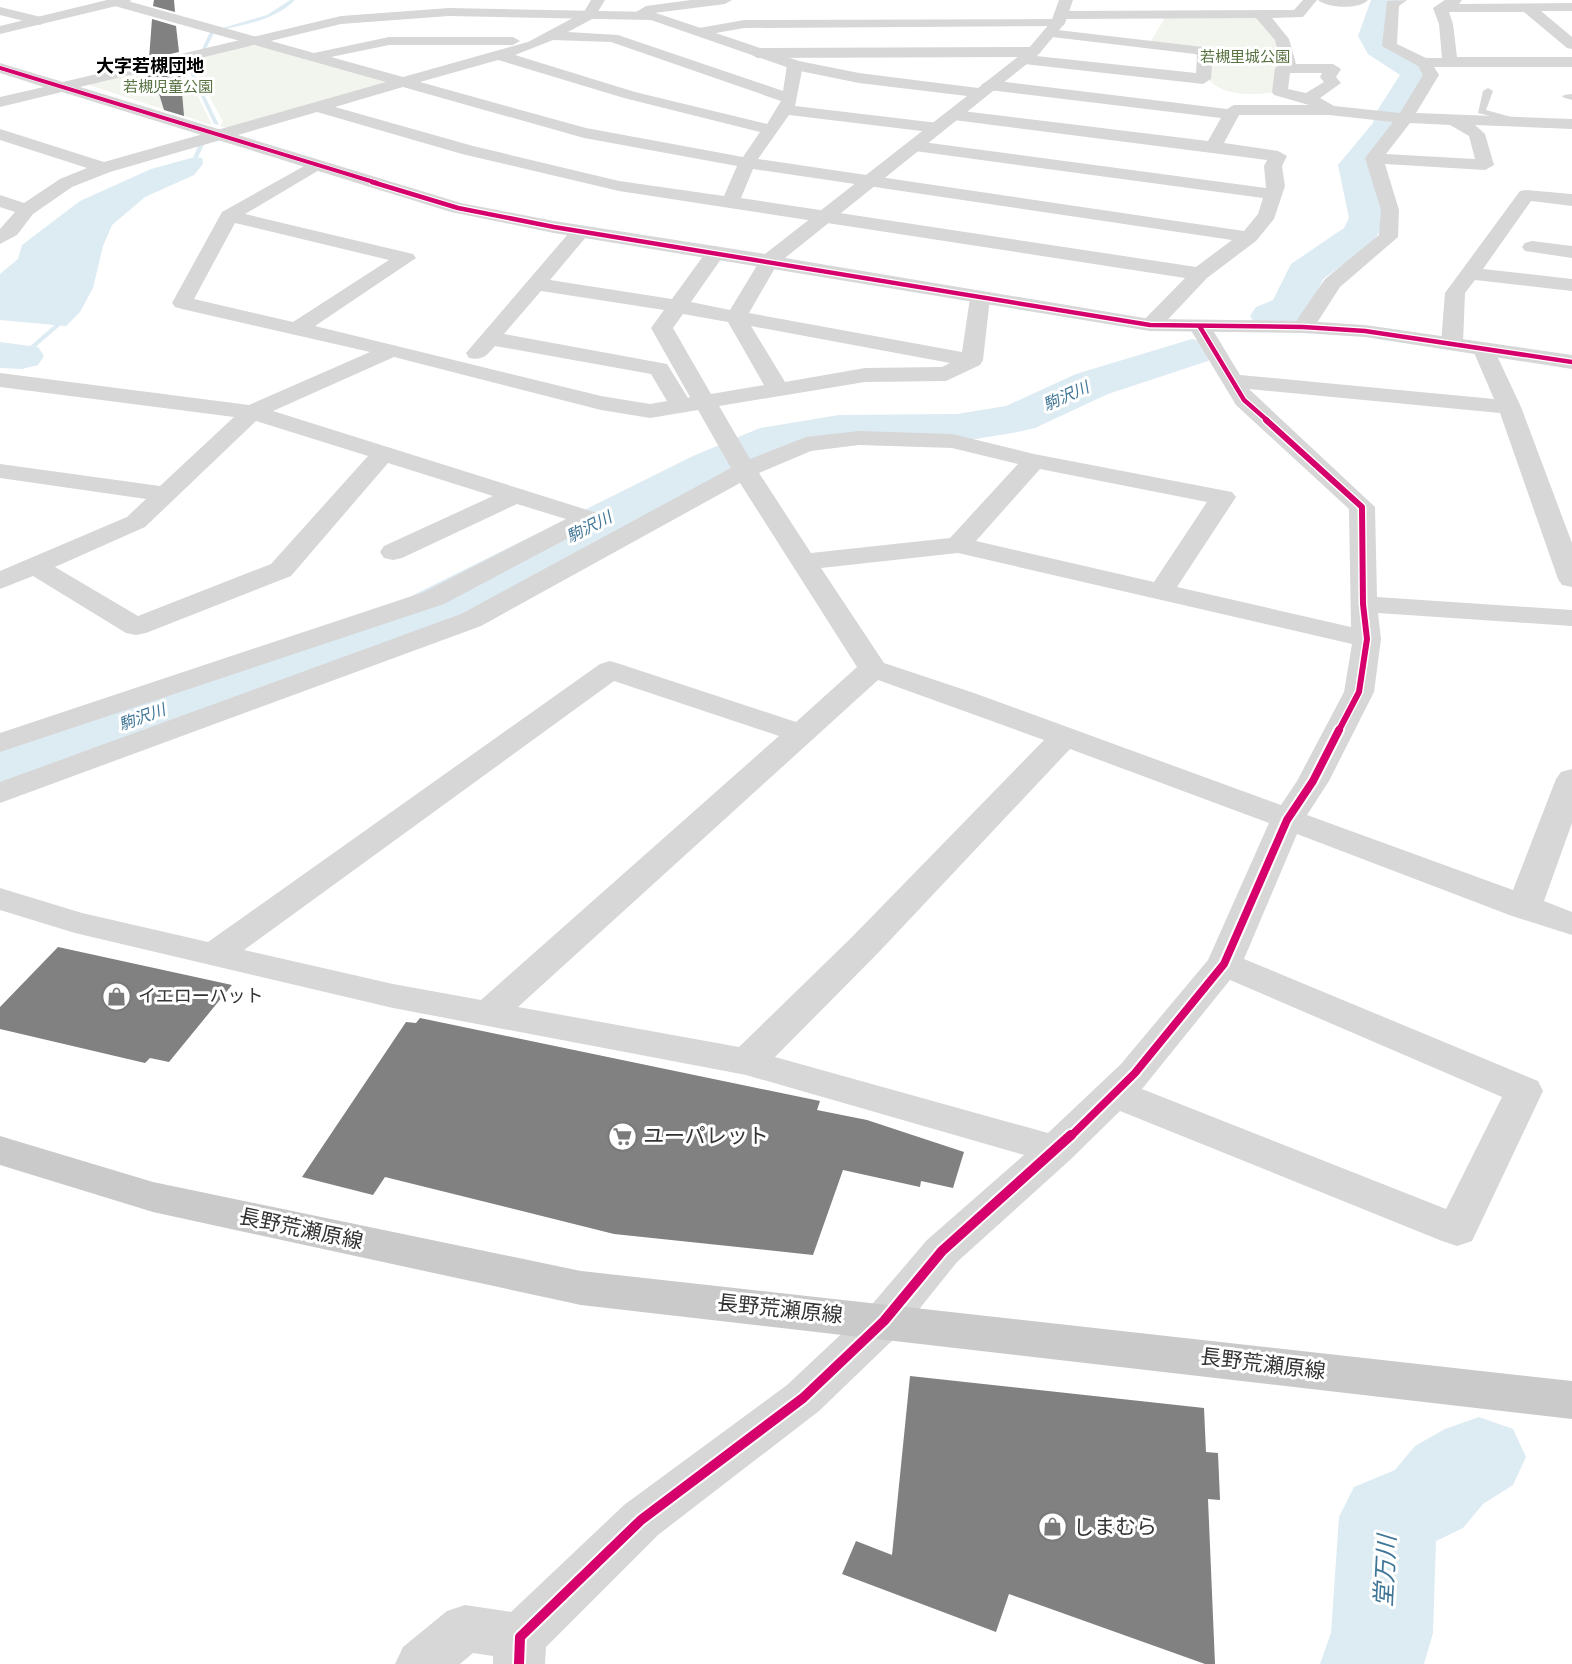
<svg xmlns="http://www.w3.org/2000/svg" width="1572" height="1664" viewBox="0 0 1572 1664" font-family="'DM Sans','Noto Sans JP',sans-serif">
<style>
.green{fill:#f1f5ed}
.water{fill:#ddebf3}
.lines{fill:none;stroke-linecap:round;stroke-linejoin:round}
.stream{fill:#ddebf3;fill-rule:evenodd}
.river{fill:#ddebf3;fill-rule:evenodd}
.building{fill:#818181}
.service{fill:#d7d7d7;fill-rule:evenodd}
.minor{fill:#d7d7d7;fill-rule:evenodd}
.tertiary{fill:#d7d7d7;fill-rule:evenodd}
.primary{fill:#cacaca;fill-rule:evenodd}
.cycleway-far4-casing{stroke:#fff;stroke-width:5}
.cycleway-far3-casing{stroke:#fff;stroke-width:7}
.cycleway-far2-casing{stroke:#fff;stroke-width:9}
.cycleway-far1-casing{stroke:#fff;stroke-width:12}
.cycleway-casing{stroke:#fff;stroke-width:14}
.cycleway-far4{stroke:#d6006c;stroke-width:4}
.cycleway-far3{stroke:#d6006c;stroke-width:4.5}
.cycleway-far2{stroke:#d6006c;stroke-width:6}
.cycleway-far1{stroke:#d6006c;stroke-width:8}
.cycleway{stroke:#d6006c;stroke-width:10}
.labels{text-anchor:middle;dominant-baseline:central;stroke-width:6;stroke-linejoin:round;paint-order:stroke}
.far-park-label{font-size:15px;fill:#56703f;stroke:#fff}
.far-water-label{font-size:16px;font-style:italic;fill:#3f7597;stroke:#fff}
.far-quarter-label{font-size:18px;font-weight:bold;fill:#000;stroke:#fff}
.poi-label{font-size:18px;fill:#333;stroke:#fff;text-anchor:start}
.near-poi-label{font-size:21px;fill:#333;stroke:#fff;text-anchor:start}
.near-street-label{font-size:21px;fill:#333;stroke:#fff}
.near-water-label{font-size:24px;font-style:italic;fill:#3f7597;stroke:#fff}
</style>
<rect width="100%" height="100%" fill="#fff"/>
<g class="green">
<path d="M1166,16L1262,17L1283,53L1280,92C1253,94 1226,99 1207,78L1209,51L1151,41Z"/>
<path d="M242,46H257L393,82L228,128L220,126L223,122L190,60Z"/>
<path d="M181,62L212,125L89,85Z"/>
</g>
<path class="water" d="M195,157L202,158L203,164L194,175L145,197L112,225L103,246L93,288L80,312L66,326L0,320V274L18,259L22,245L80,201L151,169Z"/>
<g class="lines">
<g class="stream">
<path d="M290,0H295C275,20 247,24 221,30L219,29L267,15Z"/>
<path d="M210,32L214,33L206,49H202Z"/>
<path d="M184,60L188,61L219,125L214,124Z"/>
<path d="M203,139L206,141L198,157L193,158L200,141Z"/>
<path d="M66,315L71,316L24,357H20V355Z"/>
</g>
<g class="river">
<path d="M1371,0H1399L1388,36C1397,53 1421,56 1432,72L1407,114V125L1374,166L1387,218L1373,243L1323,279L1306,317L1271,329L1256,325L1250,316L1256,307L1273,300L1291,264L1344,228L1349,218L1338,165L1373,123L1375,114L1400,75L1368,54L1358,36Z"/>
<path d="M1192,339L1208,343L1214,352L1208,361L1108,394L1035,428L1018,432L957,442L839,443L788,451L727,476L417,637L22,781L0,787V747L377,613L693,456L760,428L839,415L957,414L1006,406L1076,374Z"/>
<path d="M0,342L38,347L44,356L38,365L22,369L0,368Z"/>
<path d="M1479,1417L1513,1429L1526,1457L1513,1485L1483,1504L1463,1528L1436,1541L1433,1633L1424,1664H1320L1331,1633L1339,1517L1354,1487L1395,1470L1415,1446L1445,1429Z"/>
</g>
</g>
<g class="building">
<path d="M154,0H174L175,12L153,6Z"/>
<path d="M152,19L176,26L179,52L149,59Z"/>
<path d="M180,65V69L184,116L164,110L156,84H147L148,73Z"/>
<path d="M58,947L232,985L169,1062L150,1058L145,1063L0,1029V1007Z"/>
<path d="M420,1018L820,1101L817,1110L867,1120L964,1152L953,1188L921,1181L920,1187L843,1170L813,1255L614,1234L385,1177L373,1195L302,1177L406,1022L416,1023Z"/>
<path d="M910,1376L1204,1408L1206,1452L1218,1453L1220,1500L1208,1499L1215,1664H1205L1009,1594L996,1632L842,1574L856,1541L892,1555Z"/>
</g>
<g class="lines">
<g class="service">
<path d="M1488,88L1493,91L1486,110L1522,120V124L1478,113L1483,91Z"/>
<path d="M1572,94V100L1562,97L1564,95Z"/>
</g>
<g class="minor">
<path d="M110,0H124L314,53L389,37H513L520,41L513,45H389L331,57L403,77L528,42L584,12L591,0H605L594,18L568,32L618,35L783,91L787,65L790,62H800L803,65L795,106L938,123L946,128L938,133L789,115L758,159L1244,231L1258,214L1263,198L915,151L906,146L915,141L1266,188L1264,166L1267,160L954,120L946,115L954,110L1208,141L1221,118L989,90L981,85L989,80L1227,109L1234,105H1309L1274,95L1272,92L1275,68L1281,64L1275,40L1256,18L1063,19L1056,15L1063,11L1294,10L1303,0H1317L1303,17L1272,18L1289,39L1296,64H1333L1341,69L1336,77L1341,83L1320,98L1334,106L1400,113L1423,75L1418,66L1382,46L1387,1L1407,0L1399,6L1397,44L1426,58H1442L1439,24L1433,8L1445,0H1462L1459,4L1572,3V11H1541L1572,37V49L1567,48L1524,12H1449L1453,24L1457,57H1572V67H1434L1439,75L1416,113L1572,119V129L1475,125L1485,134L1494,165L1485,170L1385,164L1399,210L1398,237L1340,287L1311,332H1295L1292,327L1325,279L1379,235L1381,210L1365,158L1393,122L1329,115H1239L1224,143L1278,151L1287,156L1282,166L1285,186L1274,219L1256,241L1207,278L1158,330H1142L1139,325L1185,278L619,191L462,154L317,112L110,172L72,187L33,214L17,235L0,244V229L15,212L0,207V195L24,203L60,179L87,168L0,140V129L104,162L386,82L111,5ZM553,40L611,42L781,101L767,124L635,92L515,55ZM498,60L624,98L760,132L743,157L586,128L420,82ZM1290,73H1322L1320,77L1324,82L1306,93L1288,89ZM403,87L584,138L737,166L724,196L619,181L473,146L335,107ZM1410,123L1450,125L1469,136L1475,159L1386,154ZM753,169L1232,240L1196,267L741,198Z"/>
<path d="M691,0H732L725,4L654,13L638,19L631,15L646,6Z"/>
<path d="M1318,0H1368C1359,10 1327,8 1318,0Z"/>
<path d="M0,7L45,18L47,21L40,25L0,15Z"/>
<path d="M1058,19L1065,23L1063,26L744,28L699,36L692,32L699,28L744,20Z"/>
<path d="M1049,29L1203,47L1213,53L1211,79L1203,84L1024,64L1019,62L1018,57L757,58L749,53L757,48L1033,47L1041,52L1036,56L1196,73L1197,55L1195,54L1044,36L1042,33L1044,30Z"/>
<path d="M315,160L324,165L321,169L245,214L413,254L416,258L315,326L601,396L650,404L667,401L651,374L495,346C487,355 483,361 469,358L466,353L574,227H588L591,231L550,280L672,299L709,248L716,246L726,252L691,302L730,310L762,257H776L779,261L749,313L962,352L970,298L973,294H987L990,298L983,360L980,365L946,381L865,382L719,406L750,459L806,437L859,431L952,434L1034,454L1232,492L1236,497L1177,587L1351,627L1349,509L1236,405L1189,327L1192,322H1208L1240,375L1494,399L1472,348L1475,343H1491L1521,407L1572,543V587L1562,585L1558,579L1500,413L1249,389L1375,507L1377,597L1572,610V626L1378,613L1381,639L1374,692L1329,781L1307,815L1513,890L1556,779L1561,772L1572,769V823L1544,901L1572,912V935L1512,916L1297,834L1244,959L1538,1081L1543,1091L1472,1241L1457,1246L1442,1241L1120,1111L1070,1160L957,1262L900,1333L819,1411L658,1535L546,1647L545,1664H493V1656L473,1653L460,1664H395L403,1647L447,1611L465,1605L511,1612L624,1505L787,1385L868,1309L927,1240L1024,1155L746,1075L393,1008L75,933L0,910V888L82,913L208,942L600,664L610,661L620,664L796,722L857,667L740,483L481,626L0,803V782L461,614L731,468L698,410L650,418L601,410L394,357L273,411L597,513L601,518L597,523L444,604L0,752V733L424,592L566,519L517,504L402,558L393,560L384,558L380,552L384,546L493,496L388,463L291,576L146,633L136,635L126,633L33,576L0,589V571L127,517L146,499L0,478V464L160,486L234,417L0,387V373L249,405L370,352L182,309L175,307L172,303L222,212ZM235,223L389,260L293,322L194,299ZM541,291L664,310L651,328L690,397L688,398L667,364L504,334ZM683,314L728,322L764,385L711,394L673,328ZM751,326L950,363L942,367L865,368L785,382ZM256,421L368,456L271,564L138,616L55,567L145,527ZM859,445L952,448L1018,464L950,538L811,553L759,473L811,451ZM1040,469L1207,502L1154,582L976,541ZM958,553L1352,644L1344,692L1297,781L1281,805L974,693L884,663L821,568ZM878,680L1044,740L852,937L739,1047L518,1007ZM614,681L779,736L481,1000L393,984L244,950ZM1070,749L1269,823L1208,960L1121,1064L1048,1133L775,1057L878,953ZM1230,980L1502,1097L1446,1209L1142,1089Z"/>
<path d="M1526,190L1572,194V206L1531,201L1483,269L1572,279V291L1475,280L1465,293L1463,343L1460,348H1444L1441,343L1445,293L1520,191Z"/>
<path d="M1532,241L1572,246V258L1525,251L1522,247L1525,243Z"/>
</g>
<g class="tertiary">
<path d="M107,0H131L129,3L0,34V26Z"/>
<path d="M1059,0H1073L1065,23L1038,55L785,258L1150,319L1303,321L1365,325L1572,355V369L1365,337L1303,333L1150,331L554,233L451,212L62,92L0,107V97L44,87L0,73V63L63,82L341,16L449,8L653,12L799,61L859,73L978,88L1028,49L1051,22ZM449,16L651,20L795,70L859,83L967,96L765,254L554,221L461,203L80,87L341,24Z"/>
</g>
<path class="primary" d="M0,1136L153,1182L581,1271L1572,1381V1419L581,1305L153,1212L0,1165Z"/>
<defs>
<path id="cycleway-far4" d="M0,68L377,183"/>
<g id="cycleway-far3">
<path d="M372,182L458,208L554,227L1150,325L1303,327L1365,331L1572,362"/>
<path d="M1200,327L1244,400L1268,421"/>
</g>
<path id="cycleway-far2" d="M1266,420L1362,507L1363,604L1367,639L1359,692L1338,732"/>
<path id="cycleway-far1" d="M1070,1137L1135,1073L1224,964L1287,820L1313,781L1339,730"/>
<path id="cycleway" d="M519,1664L520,1637L641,1520L803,1398L884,1321L942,1251L1071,1135"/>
</defs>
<use href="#cycleway-far4" class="cycleway-far4-casing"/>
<use href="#cycleway-far3" class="cycleway-far3-casing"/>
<use href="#cycleway-far2" class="cycleway-far2-casing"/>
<use href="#cycleway-far1" class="cycleway-far1-casing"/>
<use href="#cycleway" class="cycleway-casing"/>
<use href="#cycleway-far4" class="cycleway-far4"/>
<use href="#cycleway-far3" class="cycleway-far3"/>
<use href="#cycleway-far2" class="cycleway-far2"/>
<use href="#cycleway-far1" class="cycleway-far1"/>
<use href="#cycleway" class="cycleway"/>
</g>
<defs>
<symbol id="shop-ring" viewBox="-11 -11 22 22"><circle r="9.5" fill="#fff" stroke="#7a7a7a" stroke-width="1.5"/><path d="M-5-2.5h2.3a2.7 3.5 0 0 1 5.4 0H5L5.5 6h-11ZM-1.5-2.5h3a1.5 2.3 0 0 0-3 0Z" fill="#7a7a7a"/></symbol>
<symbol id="supermarket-ring" viewBox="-11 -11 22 22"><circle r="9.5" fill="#fff" stroke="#7a7a7a" stroke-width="1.5"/><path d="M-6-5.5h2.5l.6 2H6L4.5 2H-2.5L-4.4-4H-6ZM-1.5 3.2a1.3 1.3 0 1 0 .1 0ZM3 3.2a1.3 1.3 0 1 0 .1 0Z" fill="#7a7a7a"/></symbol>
</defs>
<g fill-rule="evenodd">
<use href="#shop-ring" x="100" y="980" width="33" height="33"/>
<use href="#supermarket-ring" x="606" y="1120" width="33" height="33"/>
<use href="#shop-ring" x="1036" y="1510" width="33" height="33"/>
</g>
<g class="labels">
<g class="far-park-label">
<text x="1245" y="57">若槻里城公園</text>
<text x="168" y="87">若槻児童公園</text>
</g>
<g class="far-water-label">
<text transform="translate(1066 396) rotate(-24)">駒沢川</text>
<text transform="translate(589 527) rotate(-27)">駒沢川</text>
<text transform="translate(142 717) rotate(-20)">駒沢川</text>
</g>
<g class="far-quarter-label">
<text x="150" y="66">大字若槻団地</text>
</g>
<g class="poi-label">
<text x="138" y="996">イエローハット</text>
</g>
<g class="near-poi-label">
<text x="643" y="1136">ユーパレット</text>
<text x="1073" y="1527">しまむら</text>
</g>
<g class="near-street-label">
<text transform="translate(301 1229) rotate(12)">長野荒瀬原線</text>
<text transform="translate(780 1309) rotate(6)">長野荒瀬原線</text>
<text transform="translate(1263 1364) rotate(7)">長野荒瀬原線</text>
</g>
<g class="near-water-label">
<text transform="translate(1385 1571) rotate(-87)">堂万川</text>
</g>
</g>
</svg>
